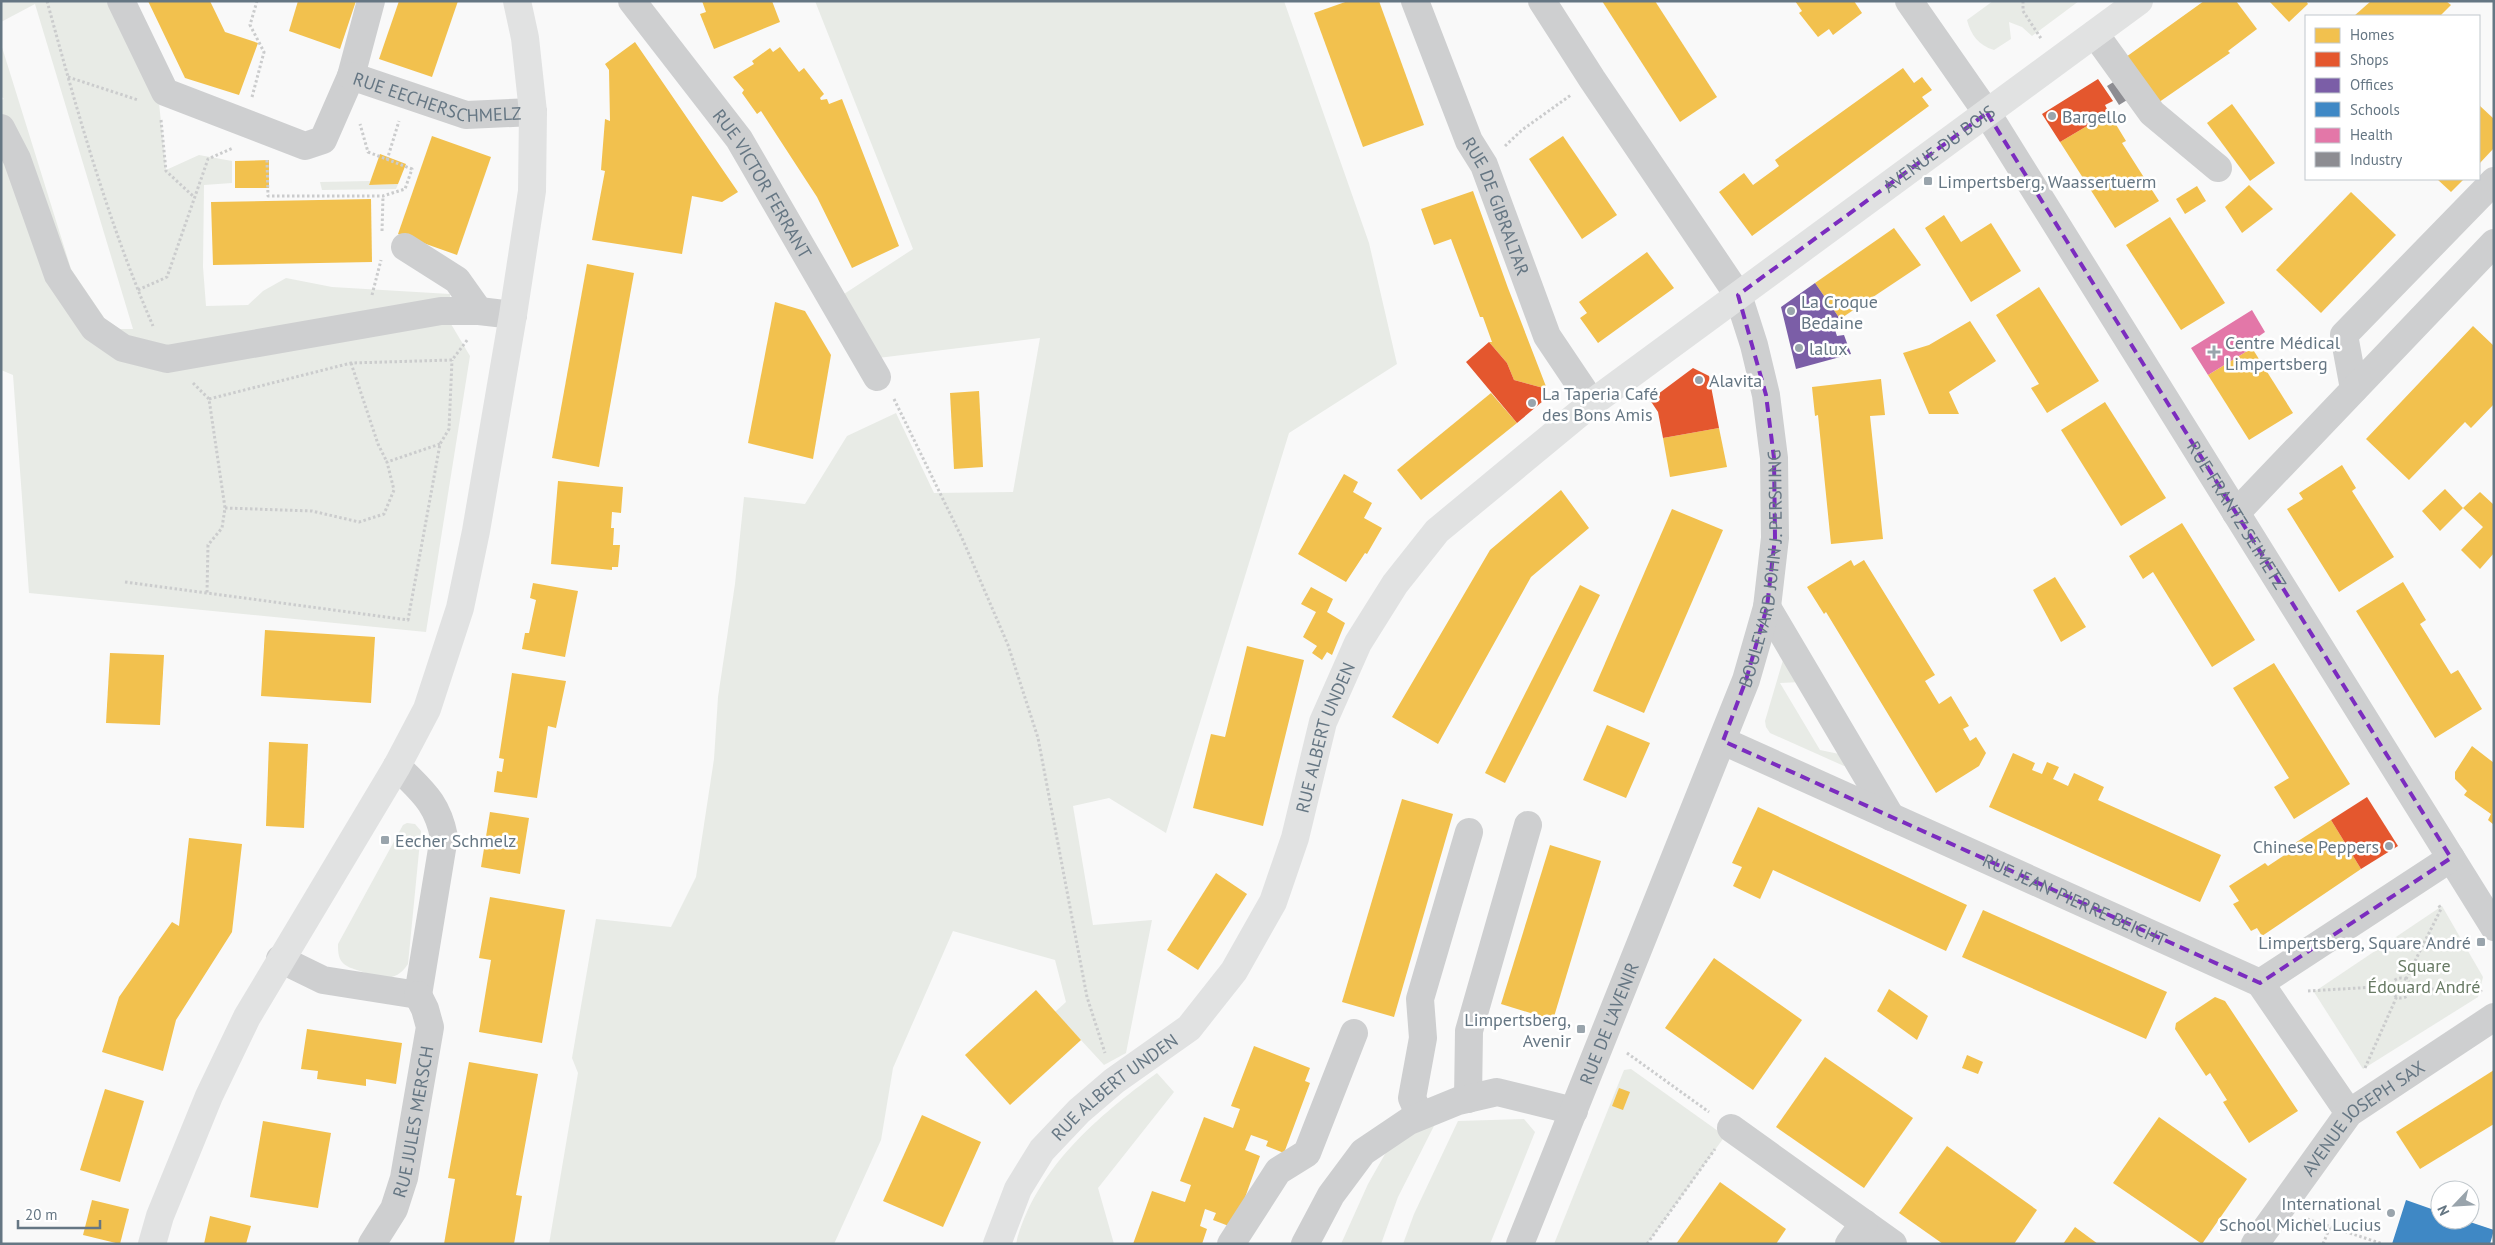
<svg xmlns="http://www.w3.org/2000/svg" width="2495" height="1245" viewBox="0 0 2495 1245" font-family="'PT Sans',sans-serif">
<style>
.green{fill:#e8ebe6}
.homes{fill:#f2c14e}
.shops{fill:#e4572e}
.offices{fill:#7b5ea7}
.schools{fill:#3f88c5}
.health{fill:#e377a8}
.industry{fill:#8d8d92}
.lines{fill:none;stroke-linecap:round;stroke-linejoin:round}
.path{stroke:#cbcccd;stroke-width:3;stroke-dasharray:2.5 2.5;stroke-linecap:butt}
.minor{stroke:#cecfd0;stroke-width:28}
.major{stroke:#e1e2e2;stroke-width:28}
.marked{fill:none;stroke:#7b2cbf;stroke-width:4;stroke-dasharray:10 6;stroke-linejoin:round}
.poi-dot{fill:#99a4ac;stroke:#fff;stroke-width:2}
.labels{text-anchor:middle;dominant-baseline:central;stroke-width:5;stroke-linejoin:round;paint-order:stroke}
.street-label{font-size:18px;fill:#657683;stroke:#fff}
.poi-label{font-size:18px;fill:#657683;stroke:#fff;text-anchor:start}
.park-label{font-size:18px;fill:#687a64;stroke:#fff}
</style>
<rect width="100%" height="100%" fill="#f9f9f9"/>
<g class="green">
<path d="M1,1H107L159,103L166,170L199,155L232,161V183L204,185L203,267L206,306L248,305L263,291L286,278L332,287L450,294L451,324L470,356L426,632L29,593L13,375L1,370V100L4,99L1,96V44L71,269L105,319L120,329H133L35,4L1,22Z"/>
<path d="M815,1H1284L1369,243L1397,364L1289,433L1166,833L1109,798L1073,806L1093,925L1152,920L1126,1053L1104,1065L1055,1012L1066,1002L1055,960L953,931L893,1068L881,1140L834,1244H549L578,1073L572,1058L596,919L671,927L696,877L714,759L718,697L735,584L744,497L805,504L847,436L896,413L934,493L1013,492L1040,338L878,358L844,294L913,249Z"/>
<path d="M1993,1H2079L2032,36L2022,27L2009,22L2011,39L1994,50C1978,45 1971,35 1967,20Z"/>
<path d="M370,181L369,185L398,184L396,189L322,190L320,182Z"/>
<path d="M1783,660L1801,682L1780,683L1820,750L1844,755L1848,765L1844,766L1770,733L1766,727L1765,721Z"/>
<path d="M407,823L415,824L421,831L408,964C395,984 379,978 360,971C354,969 346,967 342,962C338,957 338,950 338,944L403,825Z"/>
<path d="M2442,906L2483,977L2478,997L2363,1069L2314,992Z"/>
<path d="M1631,1069L1725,1136L1647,1244H1554L1624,1070Z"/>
<path d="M1157,1073L1174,1092L1098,1188L1114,1244H1016C1034,1170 1099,1115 1157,1073Z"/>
<path d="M1524,1119L1535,1132L1490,1244H1403L1414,1214L1458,1121Z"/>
<path d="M1437,1120L1398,1197L1381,1244H1341L1368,1184L1389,1147Z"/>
</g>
<g class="homes">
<path d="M148,1H210L225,32L258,43L239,95L185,78Z"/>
<path d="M298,1H356L340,49L289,31Z"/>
<path d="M399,1H458L432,77L379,59Z"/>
<path d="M702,1H772L780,22L714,49L700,14L706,12Z"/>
<path d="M1348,1H1379L1424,125L1363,147L1314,13Z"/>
<path d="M1602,1H1655L1717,97L1680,122Z"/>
<path d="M1795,1H1854L1862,13L1833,35L1829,29L1818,37L1799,13L1802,11Z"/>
<path d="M2204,1H2236L2257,29L2228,51L2230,53L2152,107L2119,62Z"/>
<path d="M2269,1H2306L2308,4L2289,22Z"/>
<path d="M2371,1H2446L2451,5L2440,16H2354Z"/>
<path d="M635,42L738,192L722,202L692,196L682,254L592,240L605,171L601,170L605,119L610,121L609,70L605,64Z"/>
<path d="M780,47L799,72L804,68L824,94L820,98L821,100L827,99L829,104L842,99L899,246L852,268L817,197L761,111L757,114L742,93L744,90L733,77L754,64L752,61L770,48L773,52Z"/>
<path d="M1903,68L1914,83L1922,77L1932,90L1922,97L1929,106L1752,236L1719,192L1744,173L1753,185L1779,166L1775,160Z"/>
<path d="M2232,104L2275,163L2250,181L2207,123Z"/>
<path d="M2479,105L2494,119V148L2479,164Z"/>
<path d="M2109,113L2126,141L2122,143L2159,201L2115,228L2060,142Z"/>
<path d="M432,136L491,157L457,255L398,234Z"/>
<path d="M1563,136L1617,215L1582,239L1529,159Z"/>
<path d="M380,154L406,164L398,184L369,185Z"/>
<path d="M269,160V188H235V161Z"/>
<path d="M2437,179H2464L2451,192Z"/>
<path d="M2249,185L2273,209L2242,233L2225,207Z"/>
<path d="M2197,186L2206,201L2185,214L2176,199Z"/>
<path d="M1473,191L1508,288L1547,389L1514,380L1507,363L1489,342H1492L1483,317H1480L1451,239L1434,245L1421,209Z"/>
<path d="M2351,192L2396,235L2321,313L2276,270Z"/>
<path d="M371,199L372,262L213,265L211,202Z"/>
<path d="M1944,215L1961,242L1991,223L2021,271L1971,302L1925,228Z"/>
<path d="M2170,217L2225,303L2181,330L2126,245Z"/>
<path d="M1894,228L1921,265L1840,319L1815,283Z"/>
<path d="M1647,252L1674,288L1598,343L1580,318L1587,313L1579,302Z"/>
<path d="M587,264L634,273L599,467L552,458Z"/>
<path d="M2039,287L2099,381L2047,413L2031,388L2039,384L1996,315Z"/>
<path d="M775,302L805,311L831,355L813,459L748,443Z"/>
<path d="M1970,321L1996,361L1949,392L1959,414H1929L1903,353L1929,345Z"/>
<path d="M2473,326L2494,346V404L2471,428L2465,422L2409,480L2366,439Z"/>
<path d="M2252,348L2293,413L2249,440L2208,375Z"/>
<path d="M1881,379L1885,415L1870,416L1883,539L1831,544L1818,415L1815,416L1812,387Z"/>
<path d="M979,391L983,467L954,469L950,393Z"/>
<path d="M1491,393L1517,423L1421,500L1397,470Z"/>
<path d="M2105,402L2166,498L2121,526L2061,430Z"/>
<path d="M1719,428L1727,467L1670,477L1663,438Z"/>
<path d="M2342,465L2356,488L2352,491L2394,557L2339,592L2287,509L2303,499L2299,493Z"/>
<path d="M1344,474L1358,482L1353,492L1372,503L1364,518L1382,528L1367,554L1365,553L1346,582L1298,554Z"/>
<path d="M558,481L623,487L621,513L612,512L611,528H614L613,545H620L618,567H612V570L551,564Z"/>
<path d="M2445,489L2463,508L2480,492L2494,505V553L2480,569L2461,550L2483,527L2463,508L2440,531L2422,511Z"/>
<path d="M1561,490L1589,528L1531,577L1438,744L1392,717L1490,550Z"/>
<path d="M1672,509L1723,530L1644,713L1593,691Z"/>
<path d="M2182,523L2255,640L2212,667L2153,572L2143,579L2129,556Z"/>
<path d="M1851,560L1854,566L1864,560L1935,675L1925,681L1939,704L1951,696L1969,726L1963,729L1970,741L1976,737L1986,753L1979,766L1936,793L1826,612L1824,614L1807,587Z"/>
<path d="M2055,577L2086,627L2061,642L2033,590Z"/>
<path d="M2403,582L2426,620L2420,624L2451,674L2458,670L2482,709L2435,738L2356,611Z"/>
<path d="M533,583L578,591L565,657L522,649L525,633H529L536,600L530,598Z"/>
<path d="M1580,585L1600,595L1505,783L1485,773Z"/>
<path d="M1311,587L1333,599L1327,612L1345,623L1332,655L1327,652L1322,660L1312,653L1317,646L1303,637L1316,612L1301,604Z"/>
<path d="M265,630L375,637L371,703L261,696Z"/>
<path d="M1247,646L1304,660L1263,826L1193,808L1211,734L1225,737Z"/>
<path d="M110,653L164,655L160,725L106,723Z"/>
<path d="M2274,663L2350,784L2294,819L2274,787L2289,778L2233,688Z"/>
<path d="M512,673L566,681L556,728L548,726L537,798L494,792L497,771L502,772L504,759L499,758Z"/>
<path d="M1607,725L1650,743L1626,798L1583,780Z"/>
<path d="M269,742L308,744L304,828L266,826Z"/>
<path d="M2472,746L2494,763V825L2488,820L2491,814L2464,795L2467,791L2455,779V772Z"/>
<path d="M2013,753L2035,763L2032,770L2042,774L2047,762L2059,767L2053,779L2068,786L2074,773L2104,787L2098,800L2221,855L2200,902L1989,807Z"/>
<path d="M1402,799L1453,814L1394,1017L1342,1002Z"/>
<path d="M1758,807L1967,905L1946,951L1773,870L1760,899L1733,886L1742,867L1732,863Z"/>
<path d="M490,812L529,818L520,874L481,867Z"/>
<path d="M2331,820L2361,869L2262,936L2257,928L2251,931L2233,904L2239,901L2229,886L2265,863L2268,866L2298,846L2295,843Z"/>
<path d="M189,838L242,844L232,932L176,1020L163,1071L102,1052L119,997L172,922L179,926Z"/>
<path d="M1550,845L1601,861L1553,1020L1501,1004Z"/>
<path d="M1216,873L1247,894L1198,970L1167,950Z"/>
<path d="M490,897L565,910L542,1043L479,1032L491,960L479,958Z"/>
<path d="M1983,910L2167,992L2146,1039L1962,957Z"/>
<path d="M1714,958L1802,1020L1753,1090L1665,1028Z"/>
<path d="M1889,989L1928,1016L1917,1040L1877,1011Z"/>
<path d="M1036,990L1081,1040L1010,1105L965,1055Z"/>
<path d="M2215,997L2225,1001L2298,1111L2249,1143L2223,1102L2227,1100L2210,1073L2206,1076L2175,1029L2176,1023Z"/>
<path d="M307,1029L402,1043L396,1084L366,1079V1086L317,1079L318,1071L301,1069Z"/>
<path d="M1254,1046L1310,1068L1305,1081L1310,1083L1284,1153L1266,1146L1268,1141L1251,1135L1245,1150L1260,1156L1234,1228L1213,1220L1216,1213L1205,1209L1200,1226L1207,1229L1202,1244H1133L1152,1191L1185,1202L1191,1185L1180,1181L1204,1117L1233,1128L1240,1109L1231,1106Z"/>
<path d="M1967,1055L1983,1062L1978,1074L1962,1068Z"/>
<path d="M1825,1057L1913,1118L1864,1188L1776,1127Z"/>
<path d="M469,1062L538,1074L516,1195L522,1196L514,1244H444L455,1179L448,1178Z"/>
<path d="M2494,1070V1124L2420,1169L2396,1132Z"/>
<path d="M1619,1088L1630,1092L1623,1110L1612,1106Z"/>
<path d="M105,1089L144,1101L120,1182L80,1170Z"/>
<path d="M922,1115L981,1142L943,1227L883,1201Z"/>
<path d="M2159,1117L2247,1179L2202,1244L2113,1183Z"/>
<path d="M263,1121L331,1133L318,1208L250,1197Z"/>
<path d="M1947,1146L2037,1210L2014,1244H1943L1899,1213Z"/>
<path d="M1720,1182L1786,1229L1776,1244H1676Z"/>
<path d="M92,1200L129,1209L120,1244L83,1235Z"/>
<path d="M210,1216L251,1226L246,1244H204Z"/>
<path d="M2075,1227L2098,1244H2063Z"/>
</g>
<g class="shops">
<path d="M2098,79L2113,101L2105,105L2109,113L2060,142L2042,114Z"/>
<path d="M1489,342L1507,363L1514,380L1547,389L1543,401L1517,423L1466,362Z"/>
<path d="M1693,368L1709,376L1719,428L1663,438L1658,412L1650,400Z"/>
<path d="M2367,797L2398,846L2361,869L2331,820Z"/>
</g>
<path class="offices" d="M1815,283L1840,319L1833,324L1837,336L1844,335L1851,354L1796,369L1781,307Z"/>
<path class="schools" d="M2406,1200L2440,1212V1220H2464L2494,1230L2490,1244H2392Z"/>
<path class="health" d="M2252,310L2265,332L2249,343L2252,348L2208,375L2191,348Z"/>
<path class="industry" d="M2120,78L2132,97L2119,105L2107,86Z"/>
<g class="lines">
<g class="path">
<path d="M47,1C77,111 108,222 153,326"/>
<path d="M2023,1V11L2042,40"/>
<path d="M68,77L138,100"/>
<path d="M252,97L264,52L250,25L257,1"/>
<path d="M161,120L166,171L194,197"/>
<path d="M1505,146L1522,130L1571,95"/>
<path d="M267,160L268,196H383L405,189L412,169L368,152L360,124"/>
<path d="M387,160L399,121"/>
<path d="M382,231L383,196"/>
<path d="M138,290L167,277L208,159L233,148"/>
<path d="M372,295L381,260"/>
<path d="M351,363L378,444L387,462"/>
<path d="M193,383L209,399L225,508L222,528L208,545L207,593"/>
<path d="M209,399L351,363L452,360L468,339"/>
<path d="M894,399L962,538L1008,645L1038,738L1087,997L1105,1053"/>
<path d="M225,508L312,511L359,522L384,514L394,490L387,462L440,444"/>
<path d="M125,582L408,620L440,444L449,429L452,360"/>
<circle cx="2401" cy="988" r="10"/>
<path d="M2406,979L2441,909L2438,904"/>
<path d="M2411,989H2477L2482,992"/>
<path d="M2308,991L2392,986"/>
<path d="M1627,1053L1709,1112"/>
<path d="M2365,1068L2397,996"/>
<path d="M2307,1219L2383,1244"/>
<path d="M1647,1244L1715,1149"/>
<path d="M2323,1244L2330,1227"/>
</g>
<g class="minor">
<path d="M121,1L165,92L305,146L323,140L351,76L371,1"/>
<path id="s1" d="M632,1L739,139L877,377"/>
<path id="s2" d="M1415,1L1469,141L1484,165L1547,336L1592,403"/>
<path id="s3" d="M1909,1L1987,113L2494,927"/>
<path d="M2095,34L2152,113L2218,168"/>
<path id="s4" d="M351,76L466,115L533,112"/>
<path d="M1,128L17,159L58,275L94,328L123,348L167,359L441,311H479L513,315"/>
<path d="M405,247L457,280L479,311"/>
<path d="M2354,389L2344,335L2494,181"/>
<path d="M2236,513L2494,243"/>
<path d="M1767,607L1891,817"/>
<path id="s5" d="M1723,741L2260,983"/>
<path d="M280,959L323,980L418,995L444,837C437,801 421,791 397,766"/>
<path d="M2260,983L2451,858"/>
<path d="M2260,983L2349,1113"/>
<path d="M1468,1099L1469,1031L1528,825"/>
<path d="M1420,1116L1412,1098L1423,1038L1420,999L1469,832"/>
<path d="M1731,1128L1893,1244"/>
<path id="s6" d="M372,1244L394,1209L404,1178L430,1027L425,1009L418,995"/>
<path d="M1231,1244L1278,1171L1307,1153L1354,1033"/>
<path d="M1305,1244L1331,1195L1363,1152L1409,1121L1458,1101L1497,1092L1574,1111"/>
<path id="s7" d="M1520,1244L1746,680L1767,607L1775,538L1774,458L1766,395L1754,345L1738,295L1592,79L1542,1"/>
<path d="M1849,1244L1864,1223"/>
<path id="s8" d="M2255,1244L2349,1113L2494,1017"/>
</g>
<g class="major">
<path d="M152,1244L160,1216L209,1096L247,1017L397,766L427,709L460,608L476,531L513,315L532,191L533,112L525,38L517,1"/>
<path id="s9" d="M997,1244L1018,1189L1042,1150L1079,1111L1114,1081L1189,1028L1234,971L1273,902L1295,838L1323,722L1358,643L1395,584L1437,531L1592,403L2139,1"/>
</g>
</g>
<path class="marked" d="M1987,113L2451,858L2260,983L1723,741L1746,680L1767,607L1775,538L1774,458L1766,395L1738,295Z"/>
<g class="poi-dot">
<circle cx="2052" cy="116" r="5"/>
<rect x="1923" y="176" width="10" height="10" rx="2.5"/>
<circle cx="1791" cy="311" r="5"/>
<circle cx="1799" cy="348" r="5"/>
<path d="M2211.5 344.5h5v5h5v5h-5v5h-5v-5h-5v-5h5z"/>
<circle cx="1699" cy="380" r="5"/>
<circle cx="1532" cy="403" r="5"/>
<rect x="380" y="835" width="10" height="10" rx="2.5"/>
<circle cx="2389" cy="846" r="5"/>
<rect x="2476" y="937" width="10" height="10" rx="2.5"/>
<rect x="1576" y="1024" width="10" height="10" rx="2.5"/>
<circle cx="2391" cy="1213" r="5"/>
</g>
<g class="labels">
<g class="street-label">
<text stroke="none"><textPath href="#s4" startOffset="90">RUE EECHERSCHMELZ</textPath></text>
<text stroke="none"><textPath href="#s9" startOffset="1490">AVENUE DU BOIS</textPath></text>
<text stroke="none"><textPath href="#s1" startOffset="225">RUE VICTOR FERRANT</textPath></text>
<text stroke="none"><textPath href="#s2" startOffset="221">RUE DE GIBRALTAR</textPath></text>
<text stroke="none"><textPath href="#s3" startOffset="610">RUE FRANTZ SEIMETZ</textPath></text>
<text stroke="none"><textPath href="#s7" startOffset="721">BOULEVARD JOHN J. PERSHING</textPath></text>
<text stroke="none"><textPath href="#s9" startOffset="621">RUE ALBERT UNDEN</textPath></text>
<text stroke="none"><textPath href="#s5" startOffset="386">RUE JEAN-PIERRE BEICHT</textPath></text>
<text stroke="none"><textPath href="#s7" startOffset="238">RUE DE L'AVENIR</textPath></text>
<text stroke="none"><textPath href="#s9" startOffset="201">RUE ALBERT UNDEN</textPath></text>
<text stroke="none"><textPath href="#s8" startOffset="168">AVENUE JOSEPH SAX</textPath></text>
<text stroke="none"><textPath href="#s6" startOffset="131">RUE JULES MERSCH</textPath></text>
</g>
<g class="poi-label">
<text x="2062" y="116">Bargello</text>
<text x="1938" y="181">Limpertsberg, Waassertuerm</text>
<text x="1801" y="301">La Croque<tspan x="1801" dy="21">Bedaine</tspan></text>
<text x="2225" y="342">Centre Médical<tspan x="2225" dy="21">Limpertsberg</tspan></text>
<text x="1809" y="348">lalux</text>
<text x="1709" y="380">Alavita</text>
<text x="1542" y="393">La Taperia Café<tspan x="1542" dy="21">des Bons Amis</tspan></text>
<text x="395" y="840">Eecher Schmelz</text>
<text x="2379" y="846" text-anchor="end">Chinese Peppers</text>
<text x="2471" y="942" text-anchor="end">Limpertsberg, Square André</text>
<text x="1571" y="1019" text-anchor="end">Limpertsberg,<tspan x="1571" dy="21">Avenir</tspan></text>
<text x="2381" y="1203" text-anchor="end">International<tspan x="2381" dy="21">School Michel Lucius</tspan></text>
</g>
<g class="park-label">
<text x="2424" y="965">Square<tspan x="2424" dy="21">Édouard André</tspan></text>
</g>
</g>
<rect width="2495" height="1245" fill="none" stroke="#657683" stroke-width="5"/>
<rect x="2305" y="15" width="175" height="165" fill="#ffffff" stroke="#c1c8cd"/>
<rect x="2315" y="28" width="25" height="15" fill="#f2c14e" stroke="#c1c8cd"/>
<text x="2350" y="40" font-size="15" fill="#657683">Homes</text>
<rect x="2315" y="52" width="25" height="15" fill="#e4572e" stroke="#c1c8cd"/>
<text x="2350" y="65" font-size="15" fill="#657683">Shops</text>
<rect x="2315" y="78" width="25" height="15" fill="#7b5ea7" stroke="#c1c8cd"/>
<text x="2350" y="90" font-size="15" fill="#657683">Offices</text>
<rect x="2315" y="102" width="25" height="15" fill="#3f88c5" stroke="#c1c8cd"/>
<text x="2350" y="115" font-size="15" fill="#657683">Schools</text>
<rect x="2315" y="128" width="25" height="15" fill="#e377a8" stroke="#c1c8cd"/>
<text x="2350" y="140" font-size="15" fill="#657683">Health</text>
<rect x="2315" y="152" width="25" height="15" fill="#8d8d92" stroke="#c1c8cd"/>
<text x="2350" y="165" font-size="15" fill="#657683">Industry</text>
<g transform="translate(2455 1205) rotate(245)"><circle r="24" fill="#ffffff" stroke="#c1c8cd"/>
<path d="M0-4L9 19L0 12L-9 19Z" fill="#99a4ac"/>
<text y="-8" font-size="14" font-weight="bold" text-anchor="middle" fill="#657683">N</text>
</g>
<path d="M18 1220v8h82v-8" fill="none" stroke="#657683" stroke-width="2.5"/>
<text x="25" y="1220" font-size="15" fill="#657683" stroke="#ffffff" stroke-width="4" paint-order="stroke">20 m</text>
</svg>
